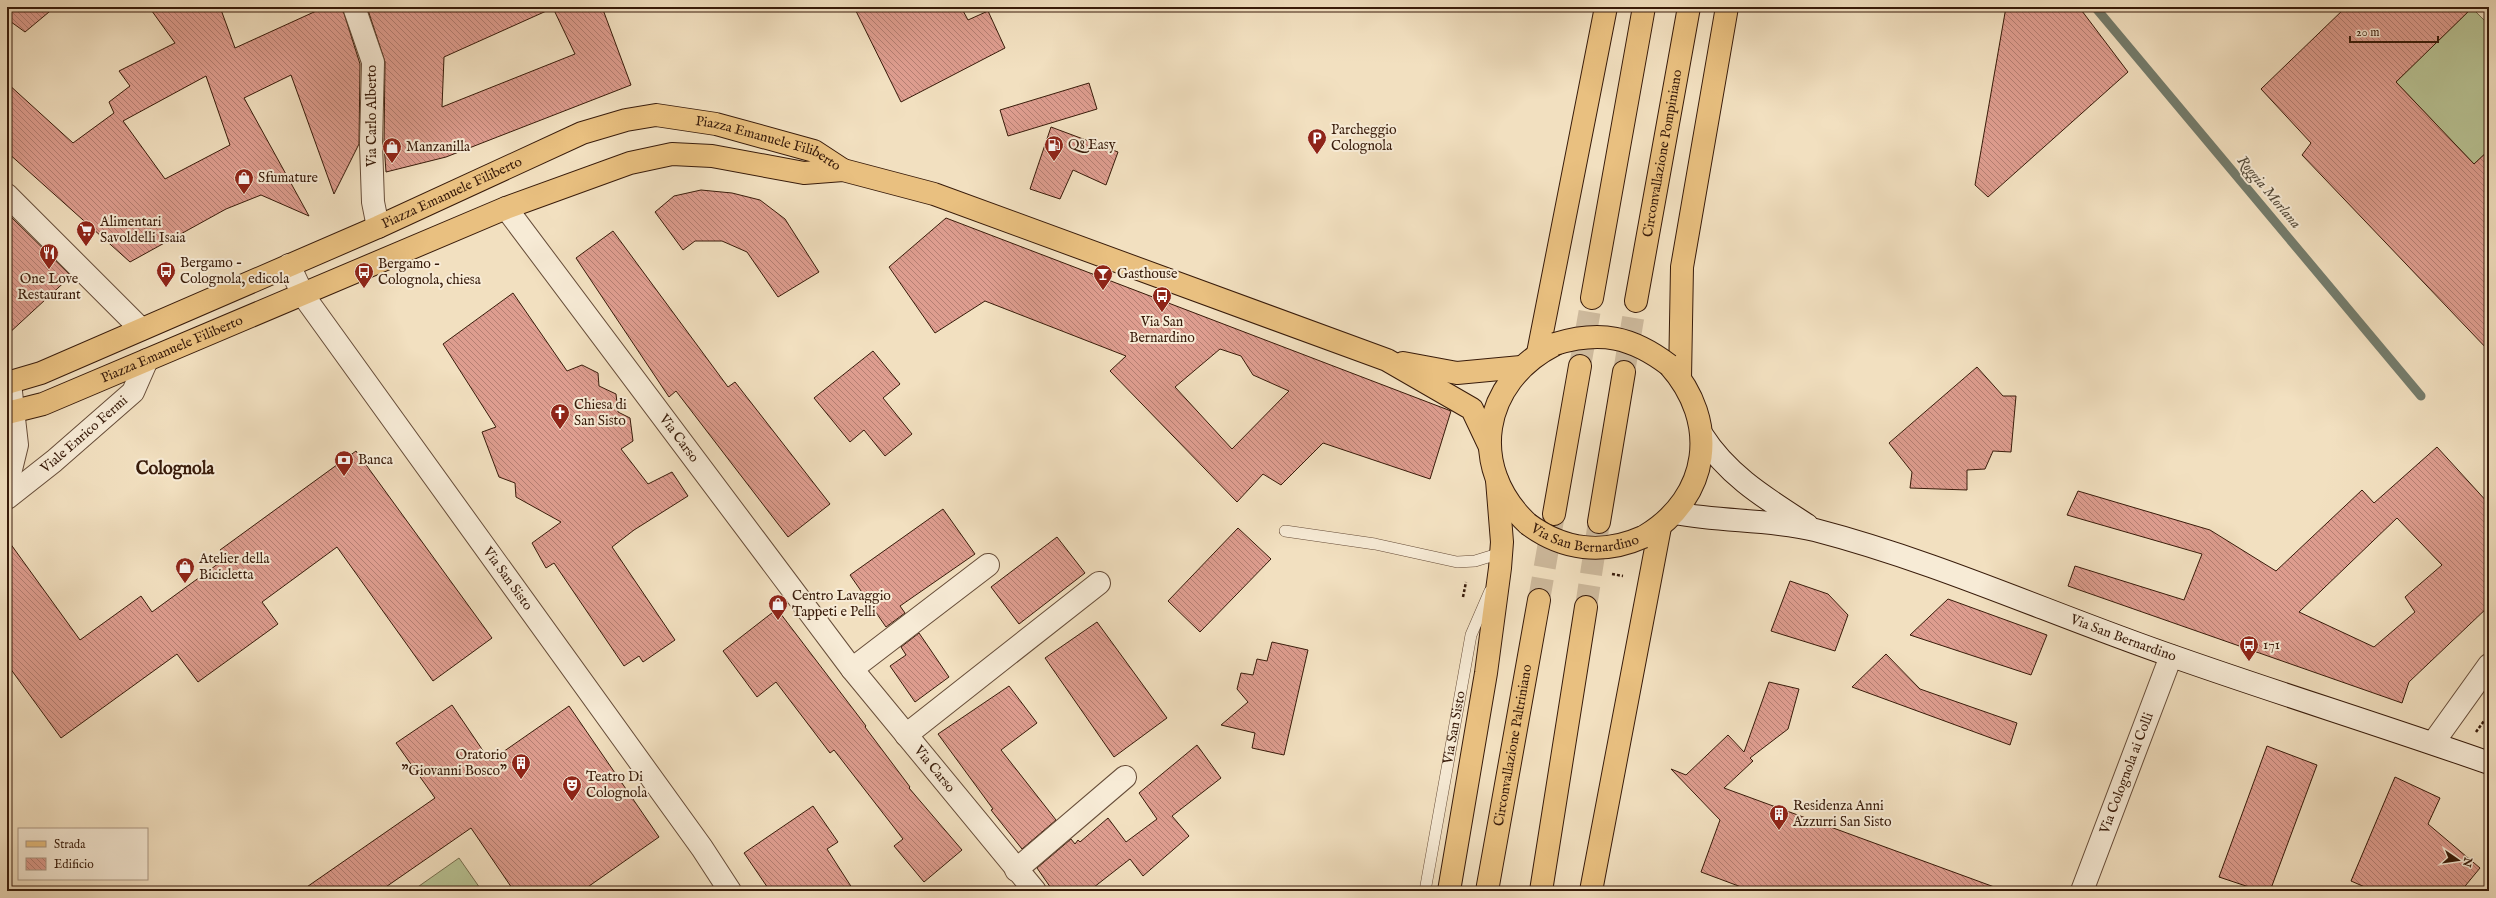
<svg xmlns="http://www.w3.org/2000/svg" width="2496" height="898" viewBox="0 0 2496 898" font-family="'IM FELL English',serif">
<style>
.garden{fill:#b8c394;stroke:#786f4f}
.lines{fill:none;stroke-linecap:round;stroke-linejoin:round}
.stream{stroke:#747c6c;stroke-width:9}
.building{fill:url(#building-back-hatch);stroke:#381b0a;fill-rule:evenodd}
.highway-tunnel{stroke:#cdb99c;stroke-width:22;stroke-dasharray:22 11;stroke-linecap:butt}
.lane-casing{stroke:#664c38;stroke-width:12}
.street-casing{stroke:#664c38;stroke-width:24}
.secondary-casing{stroke:#381b0a;stroke-width:24}
.primary-casing{stroke:#381b0a;stroke-width:24}
.highway-casing{stroke:#381b0a;stroke-width:24}
.path{stroke:#381b0a;stroke-width:2.5;stroke-dasharray:3 2;stroke-linecap:butt}
.lane{stroke:#f7ebd6;stroke-width:11}
.street{stroke:#f7ebd6;stroke-width:22}
.secondary{stroke:#f7ebd6;stroke-width:22}
.primary{stroke:#e9c080;stroke-width:22}
.highway{stroke:#e9c080;stroke-width:22}
.primary-bridge-casing{stroke:#381b0a;stroke-width:24;stroke-linecap:butt}
.primary-bridge{stroke:#e9c080;stroke-width:22}
.labels{text-anchor:middle;dominant-baseline:central;stroke-width:4;stroke-linejoin:round;paint-order:stroke}
.street-label{font-size:14px;fill:#381b0a;stroke:#f7ebd6}
.poi-label{font-size:14px;fill:#381b0a;stroke:#f7ebd6;text-anchor:start}
.water-label{font-size:15px;font-style:italic;fill:#564c3b;stroke:#f7ebd6}
.district-label{font-size:18px;font-weight:bold;fill:#381b0a;stroke:#f7ebd6}
</style>
<defs>
<pattern id="building-back-hatch" width="6" height="6" patternUnits="userSpaceOnUse"><rect width="6" height="6" fill="#de9d8f"/><path d="M-1 5l2 2M0 0l6 6M5-1l2 2" fill="none" stroke="#b57f73"/></pattern>
</defs>
<rect width="100%" height="100%" fill="#f2e0c0"/>
<filter id="stains"><feTurbulence type="fractalNoise" baseFrequency=".005" numOctaves="4"/><feColorMatrix values="0 0 0 0 .2 0 0 0 0 .09 0 0 0 0 .02 0 0 0 .5 -.17"/></filter>
<radialGradient id="worn" r=".72"><stop offset=".6" stop-color="#630" stop-opacity="0"/><stop offset="1" stop-color="#630" stop-opacity=".3"/></radialGradient>
<g class="garden">
<path d="M2472,8L2489,25V150L2474,164L2396,82Z"/>
<path d="M459,858L482,891H412Z"/>
</g>
<g class="lines">
<path class="stream" d="M2095,7L2421,396"/>
</g>
<g class="building">
<path d="M7,7H55L25,32L7,19Z"/>
<path d="M149,7H220L235,48L325,7H342L360,64L359,144L334,194L291,75L244,98L309,216L261,195L226,209L130,262L7,152V83L73,143L114,113L109,102L130,86L119,71L175,43ZM206,76L230,145L165,179L123,121Z"/>
<path d="M367,7H602L631,85L446,157L386,172L384,144L385,62ZM553,8L575,54L442,107L444,57Z"/>
<path d="M854,7H961L968,20L988,11L1005,48L901,102Z"/>
<path d="M2006,7H2079L2128,72L1988,197L1975,185Z"/>
<path d="M2346,7H2473L2396,82L2474,164L2489,150V351L2302,155L2311,143L2261,89Z"/>
<path d="M1089,83L1097,109L1008,136L1000,110Z"/>
<path d="M1051,127L1118,152L1106,185L1073,170L1060,199L1030,189Z"/>
<path d="M701,190L732,193L760,200L785,219L819,272L778,297L747,252L722,241H695L683,250L655,212L674,196Z"/>
<path d="M7,213L71,276L7,335Z"/>
<path d="M946,218L1451,411L1430,479L1323,443L1281,485L1263,474L1237,502L1110,371L1126,356L985,301L935,333L889,267ZM1220,349L1241,356L1253,375L1289,391L1232,449L1175,387Z"/>
<path d="M613,231L728,387L735,382L830,504L788,537L676,391L669,397L576,258Z"/>
<path d="M513,293L567,371L582,365L598,373L599,386L616,394L618,412L630,418L633,441L621,449L648,484L672,472L688,496L634,530L612,547L675,640L643,662L639,656L624,666L554,563L546,568L532,543L561,522L516,497L515,483L499,477L482,432L496,427L443,344Z"/>
<path d="M873,351L900,384L883,398L912,434L885,456L864,430L850,442L814,398Z"/>
<path d="M1977,367L2003,396H2016L2011,452L1993,451L1985,469L1967,470V490L1910,488L1912,472L1889,443Z"/>
<path d="M2437,447L2489,504V606L2409,682L2402,703L2068,586L2075,566L2184,600L2202,554L2067,515L2078,491L2210,530L2276,571L2362,490L2374,503ZM2397,518L2442,565L2405,597L2415,612L2374,647L2299,612Z"/>
<path d="M356,451L492,638L433,681L337,547L262,602L278,624L198,682L177,654L61,738L7,664V539L80,640L141,596L152,612L226,558L220,550Z"/>
<path d="M943,509L975,554L900,606L905,613L886,627L850,575Z"/>
<path d="M1238,528L1271,559L1200,632L1168,601Z"/>
<path d="M1057,537L1085,573L1019,624L991,587Z"/>
<path d="M1790,581L1828,594L1848,615L1835,651L1771,631Z"/>
<path d="M1948,599L2047,635L2031,675L1910,635Z"/>
<path d="M777,609L866,726L865,727L910,787L909,788L962,850L924,882L894,846L903,839L834,750L830,753L776,682L757,697L723,651Z"/>
<path d="M1097,622L1167,718L1114,757L1045,658Z"/>
<path d="M919,633L949,677L915,702L890,666L906,655L901,647Z"/>
<path d="M1272,642L1308,650L1284,755L1252,748L1255,733L1221,725L1248,702L1237,689L1241,673L1253,675L1257,659L1267,661Z"/>
<path d="M1886,654L1920,689L2017,723L2010,745L1852,687Z"/>
<path d="M1769,682L1799,689L1788,729L1750,758L1753,761L1724,788L1997,888V891H1752L1701,872L1720,820L1671,769L1686,775L1728,735L1744,752Z"/>
<path d="M1009,686L1037,723L1001,750L1056,820L1022,849L991,810L993,809L938,734Z"/>
<path d="M452,705L490,761L569,706L659,837L582,891H514L471,828L380,891H301L435,798L396,743Z"/>
<path d="M1197,745L1221,778L1172,816L1189,836L1143,876L1130,859L1089,891H1053L1037,868L1071,839L1075,844L1078,840L1080,842L1108,818L1126,842L1157,819L1139,793Z"/>
<path d="M2267,746L2317,765L2270,891H2261L2219,877Z"/>
<path d="M2395,777L2440,798L2428,824L2480,868L2461,891H2374L2351,881Z"/>
<path d="M813,806L838,842L827,849L854,891H770L744,853Z"/>
</g>
<g class="lines">
<g class="highway-tunnel">
<path d="M1580,366L1592,298"/>
<path d="M1624,372L1636,301"/>
<path d="M1539,600L1554,514"/>
<path d="M1586,607L1599,522"/>
</g>
<defs>
<g id="lane">
<path d="M1285,531L1375,544L1457,562L1475,561L1501,553"/>
<path id="s1" d="M1425,891L1471,635L1490,591"/>
</g>
<g id="street">
<path d="M354,7L373,62L371,144L373,202L378,227"/>
<path d="M7,195L141,329"/>
<path id="s2" d="M506,208L852,669L1035,891"/>
<path id="s3" d="M289,265L303,295L702,848L730,891"/>
<path d="M7,486L17,445L10,383"/>
<path id="s4" d="M7,498L54,461L133,392L147,360"/>
<path d="M852,669L988,565"/>
<path d="M906,735L1099,583"/>
<path d="M2433,743L2489,665"/>
<path d="M1016,870L1125,777"/>
<path id="s5" d="M2082,891L2171,656"/>
</g>
<g id="secondary">
<path d="M1702,435C1728,476 1767,499 1807,525"/>
<path id="s6" d="M1675,513C1721,522 1769,519 1815,530C1938,562 2053,615 2172,656C2277,693 2384,726 2489,763"/>
</g>
<g id="primary">
<path d="M1403,363L1457,373L1521,367"/>
<path id="s7" d="M7,383L41,373L378,227L582,133L626,120L656,115L716,124L814,151L843,170"/>
<path id="s8" d="M7,413L43,404L506,208L630,163L672,154L712,156L804,173L843,170L934,194L1387,360L1472,409L1490,447"/>
<path d="M1528,524C1467,467 1482,382 1554,345"/>
<path d="M1645,536C1710,497 1720,422 1669,365"/>
</g>
<g id="highway">
<path d="M1592,298L1644,7"/>
<path id="s9" d="M1636,301L1689,7"/>
<path d="M1538,353L1606,7"/>
<path d="M1680,378L1682,267L1727,7"/>
<path d="M1554,514L1580,366"/>
<path d="M1599,522L1624,372"/>
<path d="M1449,891L1486,673L1500,568L1502,542L1497,480"/>
<path id="s10" d="M1487,891L1539,600"/>
<path d="M1541,891L1586,607"/>
<path d="M1591,891L1660,527"/>
</g>
</defs>
<use href="#lane" class="lane-casing"/>
<use href="#street" class="street-casing"/>
<use href="#secondary" class="secondary-casing"/>
<use href="#primary" class="primary-casing"/>
<use href="#highway" class="highway-casing"/>
<g class="path">
<path d="M1612,574L1623,576"/>
<path d="M1463,597L1466,582"/>
<path d="M2476,732L2489,714"/>
</g>
<use href="#lane" class="lane"/>
<use href="#street" class="street"/>
<use href="#secondary" class="secondary"/>
<use href="#primary" class="primary"/>
<use href="#highway" class="highway"/>
<defs>
<g id="primary-bridge">
<path d="M1555,344C1601,330 1632,337 1669,365"/>
<path id="s11" d="M1528,524C1563,550 1603,555 1643,537"/>
</g>
</defs>
<use href="#primary-bridge" class="primary-bridge-casing"/>
<use href="#primary-bridge" class="primary-bridge"/>
</g>
<defs>
<symbol id="parking-pin" viewBox="-11 -11 22 30"><path d="M0 17L-7.5 6A9.5 9.5 0 1 1 7.5 6Z" fill="#8f2418" stroke="#f7ebd6"/><path d="M-3.5-5.5H1a3.5 3.5 0 0 1 0 7H-1V5.5H-3.5ZM-1-3.4V-.6H.8a1.4 1.4 0 0 0 0-2.8Z" fill="#fff"/></symbol>
<symbol id="fuel-pin" viewBox="-11 -11 22 30"><path d="M0 17L-7.5 6A9.5 9.5 0 1 1 7.5 6Z" fill="#8f2418" stroke="#f7ebd6"/><path d="M-5.5-6h7V0h2V4h1.3V-2.5L3-4.5l.8-.8L6-3V5H2.5V1h-1V6h-7ZM-4.2-4.7v3.2H.2V-4.7Z" fill="#fff"/></symbol>
<symbol id="shop-pin" viewBox="-11 -11 22 30"><path d="M0 17L-7.5 6A9.5 9.5 0 1 1 7.5 6Z" fill="#8f2418" stroke="#f7ebd6"/><path d="M-5-2.5h2.3a2.7 3.5 0 0 1 5.4 0H5L5.5 6h-11ZM-1.5-2.5h3a1.5 2.3 0 0 0-3 0Z" fill="#fff"/></symbol>
<symbol id="supermarket-pin" viewBox="-11 -11 22 30"><path d="M0 17L-7.5 6A9.5 9.5 0 1 1 7.5 6Z" fill="#8f2418" stroke="#f7ebd6"/><path d="M-6-5.5h2.5l.6 2H6L4.5 2H-2.5L-4.4-4H-6ZM-1.5 3.2a1.3 1.3 0 1 0 .1 0ZM3 3.2a1.3 1.3 0 1 0 .1 0Z" fill="#fff"/></symbol>
<symbol id="restaurant-pin" viewBox="-11 -11 22 30"><path d="M0 17L-7.5 6A9.5 9.5 0 1 1 7.5 6Z" fill="#8f2418" stroke="#f7ebd6"/><path d="M-5-6h1v4h1v-4h1v4h1v-4h1v5L-1.5 .5V6h-2V.5L-5-1ZM5-6V6H3V1.5H1.5Q1.5-4 5-6Z" fill="#fff"/></symbol>
<symbol id="bus-pin" viewBox="-11 -11 22 30"><path d="M0 17L-7.5 6A9.5 9.5 0 1 1 7.5 6Z" fill="#8f2418" stroke="#f7ebd6"/><path d="M-5-6H5V4H4V6H2V4H-2V6H-4V4H-5ZM-3.5-4V0h7V-4ZM-3.5 1.2v1.5H-2V1.2ZM2 1.2v1.5H3.5V1.2Z" fill="#fff"/></symbol>
<symbol id="bar-pin" viewBox="-11 -11 22 30"><path d="M0 17L-7.5 6A9.5 9.5 0 1 1 7.5 6Z" fill="#8f2418" stroke="#f7ebd6"/><path d="M-6-5H6L.8 .8V4.5H3.5V6h-7V4.5H-.8V.8Z" fill="#fff"/></symbol>
<symbol id="church-pin" viewBox="-11 -11 22 30"><path d="M0 17L-7.5 6A9.5 9.5 0 1 1 7.5 6Z" fill="#8f2418" stroke="#f7ebd6"/><path d="M-1.2-6h2.4v3.5h3.3v2.4h-3.3V6h-2.4V-.1h-3.3v-2.4h3.3Z" fill="#fff"/></symbol>
<symbol id="bank-pin" viewBox="-11 -11 22 30"><path d="M0 17L-7.5 6A9.5 9.5 0 1 1 7.5 6Z" fill="#8f2418" stroke="#f7ebd6"/><path d="M-6-4H6V4H-6ZM0-2.3a2.3 2.3 0 1 0 0 4.6a2.3 2.3 0 1 0 0-4.6Z" fill="#fff"/></symbol>
<symbol id="building-pin" viewBox="-11 -11 22 30"><path d="M0 17L-7.5 6A9.5 9.5 0 1 1 7.5 6Z" fill="#8f2418" stroke="#f7ebd6"/><path d="M-4-6H4V6H1V3H-1V6H-4ZM-2.5-4.3h1.7v1.8h-1.7ZM.8-4.3h1.7v1.8H.8ZM-2.5-1h1.7V.8h-1.7ZM.8-1h1.7V.8H.8Z" fill="#fff"/></symbol>
<symbol id="theatre-pin" viewBox="-11 -11 22 30"><path d="M0 17L-7.5 6A9.5 9.5 0 1 1 7.5 6Z" fill="#8f2418" stroke="#f7ebd6"/><path d="M-5-5.5Q0-4 5-5.5V0Q5 5 0 6Q-5 5-5 0ZM-3.3-2.5H-1v1.5H-3.3ZM1-2.5H3.3v1.5H1ZM-2.8 1Q0 5.5 2.8 1Z" fill="#fff"/></symbol>
</defs>
<g fill-rule="evenodd">
<use href="#parking-pin" x="1306" y="127" width="22" height="30"/>
<use href="#fuel-pin" x="1043" y="134" width="22" height="30"/>
<use href="#shop-pin" x="381" y="136" width="22" height="30"/>
<use href="#shop-pin" x="233" y="167" width="22" height="30"/>
<use href="#supermarket-pin" x="75" y="219" width="22" height="30"/>
<use href="#restaurant-pin" x="38" y="242" width="22" height="30"/>
<use href="#bus-pin" x="155" y="260" width="22" height="30"/>
<use href="#bus-pin" x="353" y="261" width="22" height="30"/>
<use href="#bar-pin" x="1092" y="263" width="22" height="30"/>
<use href="#bus-pin" x="1151" y="285" width="22" height="30"/>
<use href="#church-pin" x="549" y="402" width="22" height="30"/>
<use href="#bank-pin" x="333" y="449" width="22" height="30"/>
<use href="#shop-pin" x="174" y="556" width="22" height="30"/>
<use href="#shop-pin" x="767" y="593" width="22" height="30"/>
<use href="#bus-pin" x="2238" y="634" width="22" height="30"/>
<use href="#building-pin" x="510" y="752" width="22" height="30"/>
<use href="#theatre-pin" x="561" y="774" width="22" height="30"/>
<use href="#building-pin" x="1768" y="803" width="22" height="30"/>
</g>
<g class="labels">
<g class="street-label">
<text transform="translate(372 116) rotate(-90)">Via Carlo Alberto</text>
<text stroke="none"><textPath href="#s7" startOffset="820">Piazza Emanuele Filiberto</textPath></text>
<text stroke="none"><textPath href="#s9" startOffset="150">Circonvallazione Pompiniano</textPath></text>
<text stroke="none"><textPath href="#s7" startOffset="484">Piazza Emanuele Filiberto</textPath></text>
<text stroke="none"><textPath href="#s8" startOffset="177">Piazza Emanuele Filiberto</textPath></text>
<text stroke="none"><textPath href="#s4" startOffset="100">Viale Enrico Fermi</textPath></text>
<text stroke="none"><textPath href="#s2" startOffset="288">Via Carso</textPath></text>
<text stroke="none"><textPath href="#s11" startOffset="61">Via San Bernardino</textPath></text>
<text stroke="none"><textPath href="#s3" startOffset="383">Via San Sisto</textPath></text>
<text stroke="none"><textPath href="#s6" startOffset="468">Via San Bernardino</textPath></text>
<text stroke="none"><textPath href="#s1" startOffset="166">Via San Sisto</textPath></text>
<text stroke="none"><textPath href="#s10" startOffset="148">Circonvallazione Paltriniano</textPath></text>
<text stroke="none"><textPath href="#s2" startOffset="706">Via Carso</textPath></text>
<text stroke="none"><textPath href="#s5" startOffset="126">Via Colognola ai Colli</textPath></text>
</g>
<g class="poi-label">
<text x="1331" y="130">Parcheggio<tspan x="1331" dy="16">Colognola</tspan></text>
<text x="1068" y="145">Q8 Easy</text>
<text x="406" y="147">Manzanilla</text>
<text x="258" y="178">Sfumature</text>
<text x="100" y="222">Alimentari<tspan x="100" dy="16">Savoldelli Isaia</tspan></text>
<text x="180" y="263">Bergamo -<tspan x="180" dy="16">Colognola, edicola</tspan></text>
<text x="378" y="264">Bergamo -<tspan x="378" dy="16">Colognola, chiesa</tspan></text>
<text x="1117" y="274">Gasthouse</text>
<text x="49" y="279" text-anchor="middle">One Love<tspan x="49" dy="16">Restaurant</tspan></text>
<text x="1162" y="322" text-anchor="middle">Via San<tspan x="1162" dy="16">Bernardino</tspan></text>
<text x="574" y="405">Chiesa di<tspan x="574" dy="16">San Sisto</tspan></text>
<text x="358" y="460">Banca</text>
<text x="199" y="559">Atelier della<tspan x="199" dy="16">Bicicletta</tspan></text>
<text x="792" y="596">Centro Lavaggio<tspan x="792" dy="16">Tappeti e Pelli</tspan></text>
<text x="2263" y="645">171</text>
<text x="507" y="755" text-anchor="end">Oratorio<tspan x="507" dy="16">"Giovanni Bosco"</tspan></text>
<text x="586" y="777">Teatro Di<tspan x="586" dy="16">Colognola</tspan></text>
<text x="1793" y="806">Residenza Anni<tspan x="1793" dy="16">Azzurri San Sisto</tspan></text>
</g>
<g class="water-label">
<text transform="translate(2269 192) rotate(50)">Roggia Morlana</text>
</g>
<g class="district-label">
<text x="175" y="469">Colognola</text>
</g>
</g>
<rect width="2496" height="898" fill="none" stroke="#f2e0c0" stroke-width="24"/>
<rect x="8" y="8" width="2480" height="882" fill="none" stroke="#381b0a" stroke-width="2"/>
<rect x="12" y="12" width="2472" height="874" fill="none" stroke="#381b0a"/>
<rect x="18" y="828" width="130" height="52" fill="#f7ebd6" stroke="#ab9884"/>
<rect x="26" y="841" width="20" height="6" fill="#e9c080" stroke="#ab9884"/>
<text x="54" y="848" font-size="12" fill="#381b0a">Strada</text>
<rect x="26" y="858" width="20" height="12" fill="url(#building-back-hatch)" stroke="#ab9884"/>
<text x="54" y="868" font-size="12" fill="#381b0a">Edificio</text>
<g transform="translate(2458 860) rotate(103)" stroke="#f7ebd6" stroke-width="3" paint-order="stroke">
<path d="M0-3L7 15L0 10L-7 15Z" fill="#381b0a"/>
<text y="-6" font-size="11" font-weight="bold" text-anchor="middle" fill="#381b0a">N</text>
</g>
<path d="M2350 36v6h88v-6" fill="none" stroke="#381b0a" stroke-width="2"/>
<text x="2356" y="36" font-size="12" fill="#381b0a" stroke="#f7ebd6" stroke-width="3" paint-order="stroke">20 m</text>
<rect width="100%" height="100%" filter="url(#stains)"/>
<rect width="100%" height="100%" fill="url(#worn)"/>
</svg>
